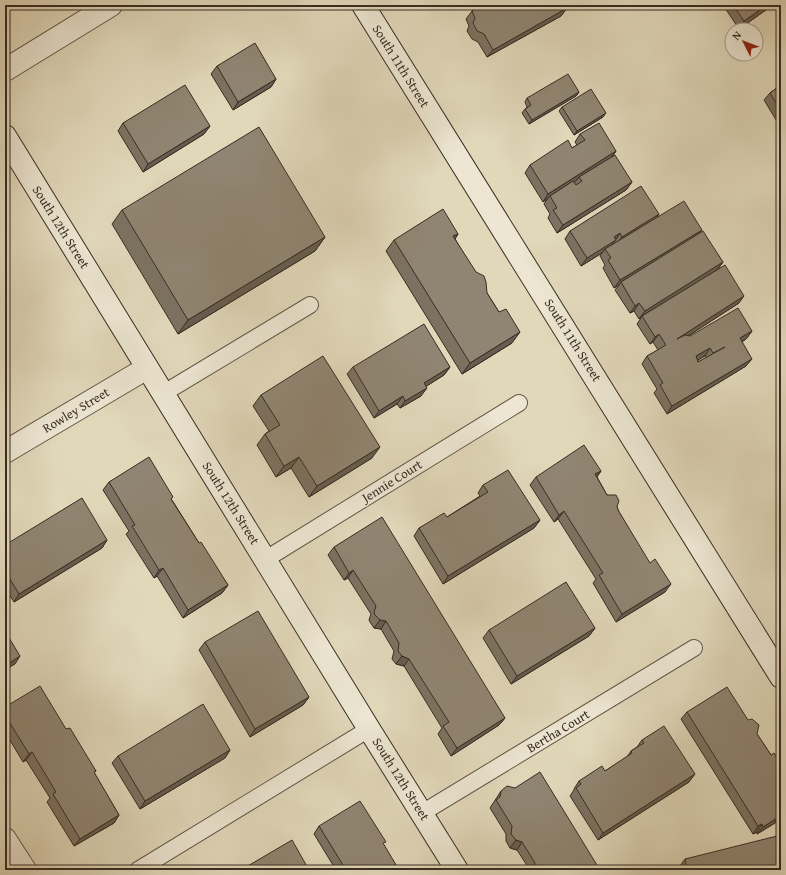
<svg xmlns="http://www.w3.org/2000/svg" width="786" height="875" viewBox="0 0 786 875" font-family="'Gentium Book Plus',serif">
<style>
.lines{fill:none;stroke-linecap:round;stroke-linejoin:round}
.lane-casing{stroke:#625749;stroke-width:18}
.street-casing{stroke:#625749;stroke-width:24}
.secondary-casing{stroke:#382c23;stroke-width:24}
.lane{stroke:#ece6d2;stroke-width:16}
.street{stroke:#ece6d2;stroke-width:22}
.secondary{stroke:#ece6d2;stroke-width:22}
.wall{fill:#7c7262;stroke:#382c23;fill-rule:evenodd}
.shaded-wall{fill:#655d50;stroke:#382c23}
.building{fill:#908572;stroke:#382c23;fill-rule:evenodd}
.labels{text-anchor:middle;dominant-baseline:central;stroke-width:3;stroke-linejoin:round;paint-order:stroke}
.street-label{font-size:13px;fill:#382c23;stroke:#ece6d2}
</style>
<rect width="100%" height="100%" fill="#e1d8ba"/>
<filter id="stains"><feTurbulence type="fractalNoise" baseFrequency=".005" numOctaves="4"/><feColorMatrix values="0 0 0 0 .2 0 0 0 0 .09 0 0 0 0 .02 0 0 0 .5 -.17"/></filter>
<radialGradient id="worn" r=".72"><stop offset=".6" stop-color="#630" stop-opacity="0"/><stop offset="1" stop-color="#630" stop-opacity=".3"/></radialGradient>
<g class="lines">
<defs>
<g id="lane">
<path d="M164,393L310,305"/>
<path d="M266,559L519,403"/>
<path d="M422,813L694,648"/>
<path d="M138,870L369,729"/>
</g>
<g id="street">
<path d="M5,70L111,5"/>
<path d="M5,452L147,368"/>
<path d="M5,839L25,870"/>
</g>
<g id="secondary">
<path d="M363,5L781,677"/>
<path d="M5,136L369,729L457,870"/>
</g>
</defs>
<use href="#lane" class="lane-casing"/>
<use href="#street" class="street-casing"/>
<use href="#secondary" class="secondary-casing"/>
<use href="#lane" class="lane"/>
<use href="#street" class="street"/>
<use href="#secondary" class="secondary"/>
</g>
<g class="wall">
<path d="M701,5H711L705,10Z"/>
<path d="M723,5H773L739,29Z"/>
<path d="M567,8L561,16L487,57L478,42L472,39L467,31L469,26L466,19L472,11Z"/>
<path d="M217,66L276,79L271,87L233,110L211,74Z"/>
<path d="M781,85V128L764,100L770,93Z"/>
<path d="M579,92L576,96L529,124L522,113L525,109L527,107L525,102L527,98Z"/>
<path d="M562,107L603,117L574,135L559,111Z"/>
<path d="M123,123L210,126L204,134L143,172L118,131Z"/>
<path d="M580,134L616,151L613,156L632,182L626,190L557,233L548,218L550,214L544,204L548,198L543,202L525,173L530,165L572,148L577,145L575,142Z"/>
<path d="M122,210L325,237L315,251L178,334L112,224Z"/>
<path d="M659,214L657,217L700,233L723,262L718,269L739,303L688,336H690L752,331L746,339L742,342L746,366L667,414L654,393L657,389L642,364L647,356L658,350L653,342L650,344L637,324L641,318L639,319L634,311L630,313L615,290L619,285L614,288L603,268L605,265L600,256L602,253L581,266L565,239L570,231ZM705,356L706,358L698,362V360Z"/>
<path d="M458,234L455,239L487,293L499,312L512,343L462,374L386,251L394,240Z"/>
<path d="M353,367H450L444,375L426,386L421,396L400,408L397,404L374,418L347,374Z"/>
<path d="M261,395L372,458L309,497L291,468L276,477L257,445L265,434L269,431L253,406Z"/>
<path d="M601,471L597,477L607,495L617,506L618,510L665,592L616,622L593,583L596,579L558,519L554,522L530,485L536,477Z"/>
<path d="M109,482L172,500L199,543L228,585L222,593L183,618L157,576L154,578L126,534L129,531L103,490Z"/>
<path d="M483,485L540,520L534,528L443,584L414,536L419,528L447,517L480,496L478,493Z"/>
<path d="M107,540L102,548L14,602L5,588V545Z"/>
<path d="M334,547L505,718L499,725L451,756L438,734L442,728L404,666L396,664L392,659L394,651L381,629L374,628L370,622L369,620L371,614L348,578L344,580L328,555Z"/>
<path d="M595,628L589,636L511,684L483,638L489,630Z"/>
<path d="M205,642L309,697L303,705L250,737L199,650Z"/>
<path d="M5,707L66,729L96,771L94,773L119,815L114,823L74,846L47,802L50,798L26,760L23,762L5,732Z"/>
<path d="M687,712L757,734L771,755L781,764V815L775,823L757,834V832L753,834L681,719Z"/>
<path d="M642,740L689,782L598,840L570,796L574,790V789L579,781L605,771L627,757L631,751L637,747Z"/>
<path d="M230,750L225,758L140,809L112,763L118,756Z"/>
<path d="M501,791L600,870H530L517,850L510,848L506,841V834L490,808Z"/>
<path d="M319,826L383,845L399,870H336L314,834Z"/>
<path d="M685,859L781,870H677Z"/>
</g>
<g class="shaded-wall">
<path d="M708,5H711L705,10Z"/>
<path d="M767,5H773L739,29L744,21Z"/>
<path d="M567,8L561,16L487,57L493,50Z"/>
<path d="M276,79L271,87L233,110L238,102Z"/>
<path d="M579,92L576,96L529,124L532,120Z"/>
<path d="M606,113L603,117L574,135L577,131Z"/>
<path d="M210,126L204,134L143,172L148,164Z"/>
<path d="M616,151L611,158L579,177L577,180L550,197V196L548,198L543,202L548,194Z"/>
<path d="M632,182L626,190L557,233L563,225Z"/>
<path d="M659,214L654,221L617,244L622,237Z"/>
<path d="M702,230L697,237L621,282L619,285L614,288L620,280Z"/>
<path d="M620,233L610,248L605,249L602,253L581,266L587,258L614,237Z"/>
<path d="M458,234L451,245L453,236Z"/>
<path d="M325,237L315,251L178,334L188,320Z"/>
<path d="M723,262L717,270L642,316L639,319L645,311Z"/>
<path d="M744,296L739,303L671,347L677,339Z"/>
<path d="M639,303L634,311L630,313L635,306Z"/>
<path d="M752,331L746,339L734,346L740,338Z"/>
<path d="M520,332L512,343L462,374L470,363Z"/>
<path d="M659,334L653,342L650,344L655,337Z"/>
<path d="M710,348L705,356L691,364L696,356Z"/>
<path d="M752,359L746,366L667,414L672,406Z"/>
<path d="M450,367L444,375L419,391L424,383Z"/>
<path d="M427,388L421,396L400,408L405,401Z"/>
<path d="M403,396L397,404L374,418L379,411Z"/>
<path d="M380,447L372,458L309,497L317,486Z"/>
<path d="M299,457L291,468L276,477L284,466Z"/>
<path d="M601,471L595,479V474Z"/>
<path d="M564,511L558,519L554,522L559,515Z"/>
<path d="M540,520L534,528L443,584L448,576Z"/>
<path d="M107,540L102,548L14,602L19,594Z"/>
<path d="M163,568L157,576L154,578L159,570Z"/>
<path d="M353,570L348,578L344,580L349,573Z"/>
<path d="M671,584L665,592L616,622L622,614Z"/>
<path d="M228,585L222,593L183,618L188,610Z"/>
<path d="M380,620L386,621L381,629L374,628Z"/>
<path d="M595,628L589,636L511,684L517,676Z"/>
<path d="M20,656L15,664L5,670V666Z"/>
<path d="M402,656L409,659L404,666L396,664Z"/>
<path d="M309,697L303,705L250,737L255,729Z"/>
<path d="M505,718L499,725L451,756L457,748Z"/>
<path d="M230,750L225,758L140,809L145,801Z"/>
<path d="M32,752L26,760L23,762L29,754Z"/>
<path d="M695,774L689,782L598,840L603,833Z"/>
<path d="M781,811V815L773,820L778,813Z"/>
<path d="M119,815L114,823L74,846L80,839Z"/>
<path d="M780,816L775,823L757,834L763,827Z"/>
<path d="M762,824L757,832L753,834L758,826Z"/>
<path d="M516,840L522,842L517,850L510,848Z"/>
</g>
<g class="building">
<path d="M482,5H566L567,8L493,50L484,34L477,31L473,23L475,18L472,11Z"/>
<path d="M733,5H767L744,21Z"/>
<path d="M255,43L276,79L238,102L217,66Z"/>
<path d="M568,74L579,92L532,120L525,109L531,105L527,98Z"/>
<path d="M185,85L210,126L148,164L123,123Z"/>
<path d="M781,85V111L770,93Z"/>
<path d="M591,89L606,113L577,131L562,107Z"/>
<path d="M599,123L616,151L548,194L530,165L568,140L572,148L585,140L580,134Z"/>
<path d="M259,127L325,237L188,320L122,210Z"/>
<path d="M615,155L632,182L563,225L553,210L557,208L550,196L573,181L576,185L582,181L579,177Z"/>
<path d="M641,186L659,214L622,237L620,233L614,237L616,240L587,258L570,231Z"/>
<path d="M684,201L702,230L620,280L608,260L611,258L605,249Z"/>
<path d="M443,209L458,234L453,236L476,272L484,276L486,282L487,293L499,312L506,309L520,332L470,363L394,240Z"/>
<path d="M703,231L723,262L645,311L639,303L635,306L621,282Z"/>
<path d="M725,265L744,296L677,339L685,335L690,336L738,308L752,331L740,338L752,359L672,406L660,385L663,383L647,356L666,345L659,334L655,337L642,316ZM725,347L698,362L696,356L710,348L713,353Z"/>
<path d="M424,324L450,367L424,383L427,388L405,401L403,396L379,411L353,367Z"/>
<path d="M323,356L380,447L317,486L299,457L284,466L265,434L280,425L261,395Z"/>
<path d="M584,445L601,471L595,474L607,495H616L619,501L617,506L618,510L650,563L655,559L671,584L622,614L599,575L603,573L564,511L559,515L536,477Z"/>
<path d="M149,457L173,497L171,499L199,543L201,542L228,585L188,610L163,568L159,570L132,526L135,525L109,482Z"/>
<path d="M508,470L540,520L448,576L419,528L444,513L447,517L488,492L483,485Z"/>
<path d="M82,498L107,540L19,594L5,571V545Z"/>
<path d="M382,517L505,718L457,748L443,726L449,722L409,659L402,656L398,651L399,643L386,621L380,620L375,615L374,612L376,606L353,570L349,573L334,547Z"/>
<path d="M566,582L595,628L517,676L489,630Z"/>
<path d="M258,611L309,697L255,729L205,642Z"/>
<path d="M5,631L20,656L5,666Z"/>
<path d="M40,686L66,729L70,728L96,771L94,772L119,815L80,839L53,794L56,792L32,752L29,754L5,715V707Z"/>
<path d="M727,687L748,720L752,719L759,725L757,734L771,755L774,753L781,764V811L778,813L780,816L763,827L762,824L758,826L687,712Z"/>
<path d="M203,704L230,750L145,801L118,756Z"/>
<path d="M664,726L695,774L603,833L576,788L581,784L579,781L602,766L605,771L632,753L631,751L644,743L642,740Z"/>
<path d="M540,772L600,870H533L535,863L522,842L516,840L511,834L512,826L496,800L500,797L501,791L507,786L515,788Z"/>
<path d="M360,801L386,842L383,843L399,870H346L319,826Z"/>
<path d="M781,835V870H687L685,859Z"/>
<path d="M292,840L309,870H241Z"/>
</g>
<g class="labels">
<g class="street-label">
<text transform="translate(401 66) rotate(58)">South 11th Street</text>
<text transform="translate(61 227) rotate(58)">South 12th Street</text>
<text transform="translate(573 340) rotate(58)">South 11th Street</text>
<text transform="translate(76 410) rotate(-31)">Rowley Street</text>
<text transform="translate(392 481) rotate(-32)">Jennie Court</text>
<text transform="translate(231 503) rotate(58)">South 12th Street</text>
<text transform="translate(558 731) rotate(-31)">Bertha Court</text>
<text transform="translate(401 779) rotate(58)">South 12th Street</text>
</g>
</g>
<rect width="786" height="875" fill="none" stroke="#e1d8ba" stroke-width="20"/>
<rect x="6" y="6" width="774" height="863" fill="none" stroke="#382c23" stroke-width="2"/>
<rect x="10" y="10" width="766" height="855" fill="none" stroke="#382c23"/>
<g transform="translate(744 42) rotate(312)"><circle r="19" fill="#ece6d2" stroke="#a49c8c"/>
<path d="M0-3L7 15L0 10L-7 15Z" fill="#8f2418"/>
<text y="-6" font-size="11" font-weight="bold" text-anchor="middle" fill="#382c23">N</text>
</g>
<rect width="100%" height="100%" filter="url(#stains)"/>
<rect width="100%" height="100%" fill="url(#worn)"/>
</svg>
